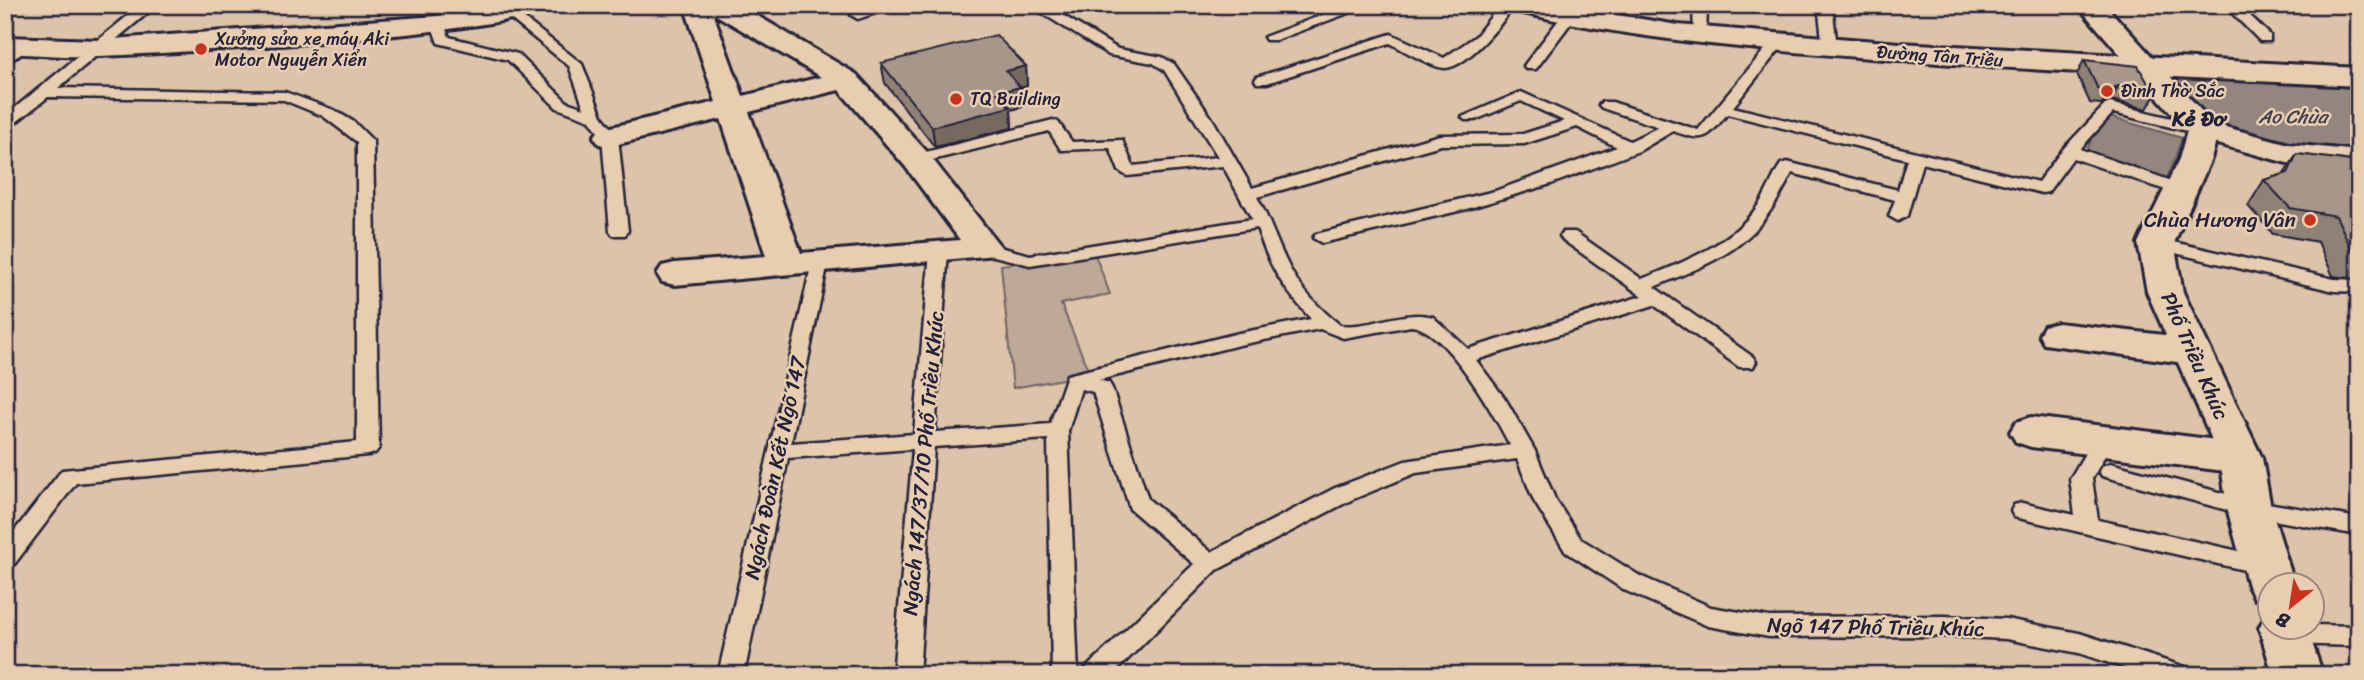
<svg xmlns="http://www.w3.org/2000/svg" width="2364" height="680" viewBox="0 0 2364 680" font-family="Sriracha,sans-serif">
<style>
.green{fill:#bea897;stroke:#706569;stroke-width:2}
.water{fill:#95857f;stroke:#675d64;stroke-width:2}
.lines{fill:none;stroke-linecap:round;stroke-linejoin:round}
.lane-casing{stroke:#22223b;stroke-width:5}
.street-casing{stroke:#22223b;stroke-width:6}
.secondary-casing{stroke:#22223b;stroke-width:6}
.lane{fill:#e9cdb0;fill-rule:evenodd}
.street{fill:#e9cdb0;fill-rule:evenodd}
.secondary{fill:#e9cdb0;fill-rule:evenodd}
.wall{fill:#908177;stroke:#22223b;stroke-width:2}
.shaded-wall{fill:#766961;stroke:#22223b;stroke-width:2}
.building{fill:#a8968a;stroke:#22223b;stroke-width:2}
.poi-dot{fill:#c8321e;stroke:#e9cdb0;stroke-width:2.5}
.labels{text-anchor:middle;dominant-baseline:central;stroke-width:5;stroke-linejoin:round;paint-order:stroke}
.far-poi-label{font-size:18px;fill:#22223b;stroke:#e9cdb0;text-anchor:start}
.far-street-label{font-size:18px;fill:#22223b;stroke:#e9cdb0}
.far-water-label{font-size:19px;font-style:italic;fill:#44404f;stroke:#e9cdb0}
.far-quarter-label{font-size:21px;font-weight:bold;fill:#22223b;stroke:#e9cdb0}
.poi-label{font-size:21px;fill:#22223b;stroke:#e9cdb0;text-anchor:end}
.street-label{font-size:21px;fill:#22223b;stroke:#e9cdb0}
</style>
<rect width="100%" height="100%" fill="#ddc3a9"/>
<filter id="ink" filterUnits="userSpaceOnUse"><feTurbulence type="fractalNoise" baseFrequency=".0143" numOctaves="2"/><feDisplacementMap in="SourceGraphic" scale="14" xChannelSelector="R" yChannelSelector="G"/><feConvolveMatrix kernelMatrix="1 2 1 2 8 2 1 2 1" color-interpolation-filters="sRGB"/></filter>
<g filter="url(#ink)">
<path class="green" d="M1094,252L1110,294L1061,304L1090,374L1013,388L1001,265Z"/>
<g class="water">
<path d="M2157,73L2359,88V153L2297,149L2203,131Z"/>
<path d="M2103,115L2182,138L2167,180L2085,154Z"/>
</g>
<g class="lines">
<defs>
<g id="lane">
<path d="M141,5H157L58,88L285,92L334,110L354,122L373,141L379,448L375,453L368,455L76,483L13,566L5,569V543L62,470L357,442V142L323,116L284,100L48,97L10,127L5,129V116Z"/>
<path d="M877,5H900L858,19L851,15Z"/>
<path d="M1029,5H1046L1118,49L1162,57L1174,64L1213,120L1252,188L1440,135L1523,134L1564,121L1521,101L1475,120H1465L1462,117L1521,92L1630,141L1659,127L1602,108L1599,105L1602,102H1612L1698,130L1771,42L1776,41L1783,45L1733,107L2038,182L2064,148L2105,105L2110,103L2208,127L2211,130L2208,133L2203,135L2113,113L2080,149L2186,186L2188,190L2186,194L2180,195L2073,158L2048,192L2042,193L1922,163L1907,216L1898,221L1889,216L1895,200L1792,173C1756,246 1726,257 1654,287L1753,357L1756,362L1753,367H1739L1654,305L1476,360L1506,400L1535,451L1555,499L1581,539L1640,576L1711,607L1769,617L1944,616L2006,619L2079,633L2188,668L2191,675H2146L2079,653L2006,639L1944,636L1769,637L1708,626L1624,590L1565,551L1534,501L1517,459L1416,473L1351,500L1217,570L1112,675H1083L1086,668L1194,564L1130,509L1093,392L1081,389L1068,431L1078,675H1052L1048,439L934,447L919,675H893L913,449L788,458L744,675H718L813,258H825L828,262L791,443L914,434L930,251L939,246L948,251L935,432L1050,424L1067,375L1239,333L1311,319C1282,286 1271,270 1257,228L1030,265L978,252L975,248L984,243L1030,255L1252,219L1223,166L1127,176L1119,171L1110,148L1061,150L1049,131L916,164L910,162L908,159L910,156L1053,120L1058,122L1072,142L1122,140L1133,166L1218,157L1164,70L1153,63L1109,55ZM1727,114L1907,159L1898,190L1787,162L1781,164C1772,177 1767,194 1757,207C1730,245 1684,262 1642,279L1575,232H1563L1560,236L1563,240L1642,296L1468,349L1433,317C1401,309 1371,329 1340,325C1321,310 1300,289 1289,267C1277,244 1270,220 1257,197L1441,145L1524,144L1577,127L1617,147L1495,191L1316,234L1313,238L1322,243L1463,210L1551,184L1639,151L1673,131C1705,142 1706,140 1727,114ZM1411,326C1446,328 1494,415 1510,445L1405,461L1335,488L1211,552L1148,499L1112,388L1109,383L1099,380L1239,345L1320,329L1343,338Z"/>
<path d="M1349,5H1370L1276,40H1266L1264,37Z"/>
<path d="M1500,5H1514C1503,23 1467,67 1446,68C1434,69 1402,49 1390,43L1267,83H1257L1255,80L1257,77L1391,34L1444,58L1476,36Z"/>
<path d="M1693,5H1707L1706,40H1696L1694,37Z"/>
<path d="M1818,5H1832L1837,47L1835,50H1825L1823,47Z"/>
<path d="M2224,5H2239L2270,35V41H2260Z"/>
<path d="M512,9L582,64L602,116L618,137L628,231L625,235H613L610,231L602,137L590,120L557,108L508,60L438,43L431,24L438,20L443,21L449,37L518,54L567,102L584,108L569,66L507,16L505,13Z"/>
<path d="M1569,12L1576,16L1536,69H1526L1524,66L1526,63L1564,13Z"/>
<path d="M26,41L33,45L31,48L5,64V53Z"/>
<path d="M2156,238L2334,279L2359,280V292L2334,291L2150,247L2147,243L2150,239Z"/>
<path d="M2102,434L2109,436L2113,441L2092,479L2098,520L2266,557L2274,560L2278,566L2274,572L2266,575L2014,517L2011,511L2014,505L2022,503L2075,515L2070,479L2095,436Z"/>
<path d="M2110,463L2249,500L2359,518V535L2249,516L2102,476L2099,471L2102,466Z"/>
<path d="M2312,625L2359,626V646L2285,644L2276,641L2273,634L2276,628H2312Z"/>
</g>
<g id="street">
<path d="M509,5H551C532,33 157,54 101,56C69,58 37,54 5,53V37L99,40L438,16Z"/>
<path d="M690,5H739L856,74L927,152L996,241L1002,248L996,255L675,285L662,282L657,274L662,266L675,263L766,256L721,119L610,146L599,144L594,137L599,130L716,102L686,11ZM713,13L821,77L743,96ZM839,90L905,166L960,240L801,253L749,112Z"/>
<path d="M1511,5H1557L1678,25L1900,43L2359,68V86C2196,78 2034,71 1871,58C1751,49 1632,40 1515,11Z"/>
<path d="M2203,121L2289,144L2359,151V171L2287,163L2192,137L2187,130L2192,123Z"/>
<path d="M2058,323L2191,338L2205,342L2210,351L2205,360L2191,364L2044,344L2039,335L2044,326Z"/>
<path d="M2031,417L2241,443L2256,447L2262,458L2256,469L2241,473L2031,447L2016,442L2010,432L2016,422Z"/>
</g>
<g id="secondary">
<path d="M2077,5H2105L2219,130L2211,159L2174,243L2183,292L2262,458L2271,508L2295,586H2270V604L2255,599L2248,586L2227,508L2220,458L2147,292L2138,243L2179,159L2187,131Z"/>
<path d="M2270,613V628H2307L2323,675H2273L2259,628L2266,614Z"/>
</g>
</defs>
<use href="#lane" class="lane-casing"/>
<use href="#street" class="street-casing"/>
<use href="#secondary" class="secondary-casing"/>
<use href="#lane" class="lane"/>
<use href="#street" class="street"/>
<use href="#secondary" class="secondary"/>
</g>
<g class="wall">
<path d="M2084,60L2155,95L2147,109L2111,100L2102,104L2090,103L2077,74Z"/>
<path d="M881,63L1026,66L1027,86L1020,88L1022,107L1011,110L1012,128L935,147L885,83Z"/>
<path d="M2297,154L2359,162V279L2333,276L2318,242L2273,234L2248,206L2264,180L2284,174Z"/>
</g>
<g class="shaded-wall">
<path d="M1026,66L1027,86L1020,88L1022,107L1011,110L1012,128L935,147L932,127L997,93L1006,71Z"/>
<path d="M2118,86L2111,100L2102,104L2109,90Z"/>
</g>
<g class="building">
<path d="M996,35L1026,66L1006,71L1020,87L997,93L1010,107L932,127L881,63Z"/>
<path d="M2084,60L2138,66L2155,95L2118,86L2109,90L2098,89Z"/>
<path d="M2297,154L2359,162V250H2352L2336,216L2290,208L2264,180L2288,173Z"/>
</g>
</g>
<g class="poi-dot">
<circle cx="201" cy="49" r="7"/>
<circle cx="2107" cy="91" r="7"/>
<circle cx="956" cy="99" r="7"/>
<circle cx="2310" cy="220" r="7"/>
</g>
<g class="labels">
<g class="far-poi-label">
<text x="215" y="39">Xưởng sửa xe máy Aki<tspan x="215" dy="21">Motor Nguyễn Xiển</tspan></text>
<text x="2121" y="91">Đình Thờ Sắc</text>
<text x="970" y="99">TQ Building</text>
</g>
<g class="far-street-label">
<text transform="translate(1940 56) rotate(4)">Đường Tân Triều</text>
</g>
<g class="far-water-label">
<text x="2293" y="116">Ao Chùa</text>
</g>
<g class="far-quarter-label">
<text x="2199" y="119">Kẻ Đơ</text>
</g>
<g class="poi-label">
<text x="2296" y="220">Chùa Hương Vân</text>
</g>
<g class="street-label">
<text transform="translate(2195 356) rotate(66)">Phố Triều Khúc</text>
<text transform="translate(923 463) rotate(-85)">Ngách 147/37/10 Phố Triều Khúc</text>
<text transform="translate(775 468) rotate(-78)">Ngách Đoàn Kết Ngõ 147</text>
<text transform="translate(1876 627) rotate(1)">Ngõ 147 Phố Triều Khúc</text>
</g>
</g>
<rect width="2364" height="680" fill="none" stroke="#e9cdb0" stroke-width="28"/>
<rect x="14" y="14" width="2336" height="652" fill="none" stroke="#22223b" stroke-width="2.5" filter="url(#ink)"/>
<g transform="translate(2291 606) rotate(210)"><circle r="33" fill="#e9cdb0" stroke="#998981" stroke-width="2"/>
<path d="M0-5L12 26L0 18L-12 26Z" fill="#c8321e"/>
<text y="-10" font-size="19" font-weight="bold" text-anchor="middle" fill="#22223b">B</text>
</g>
</svg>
